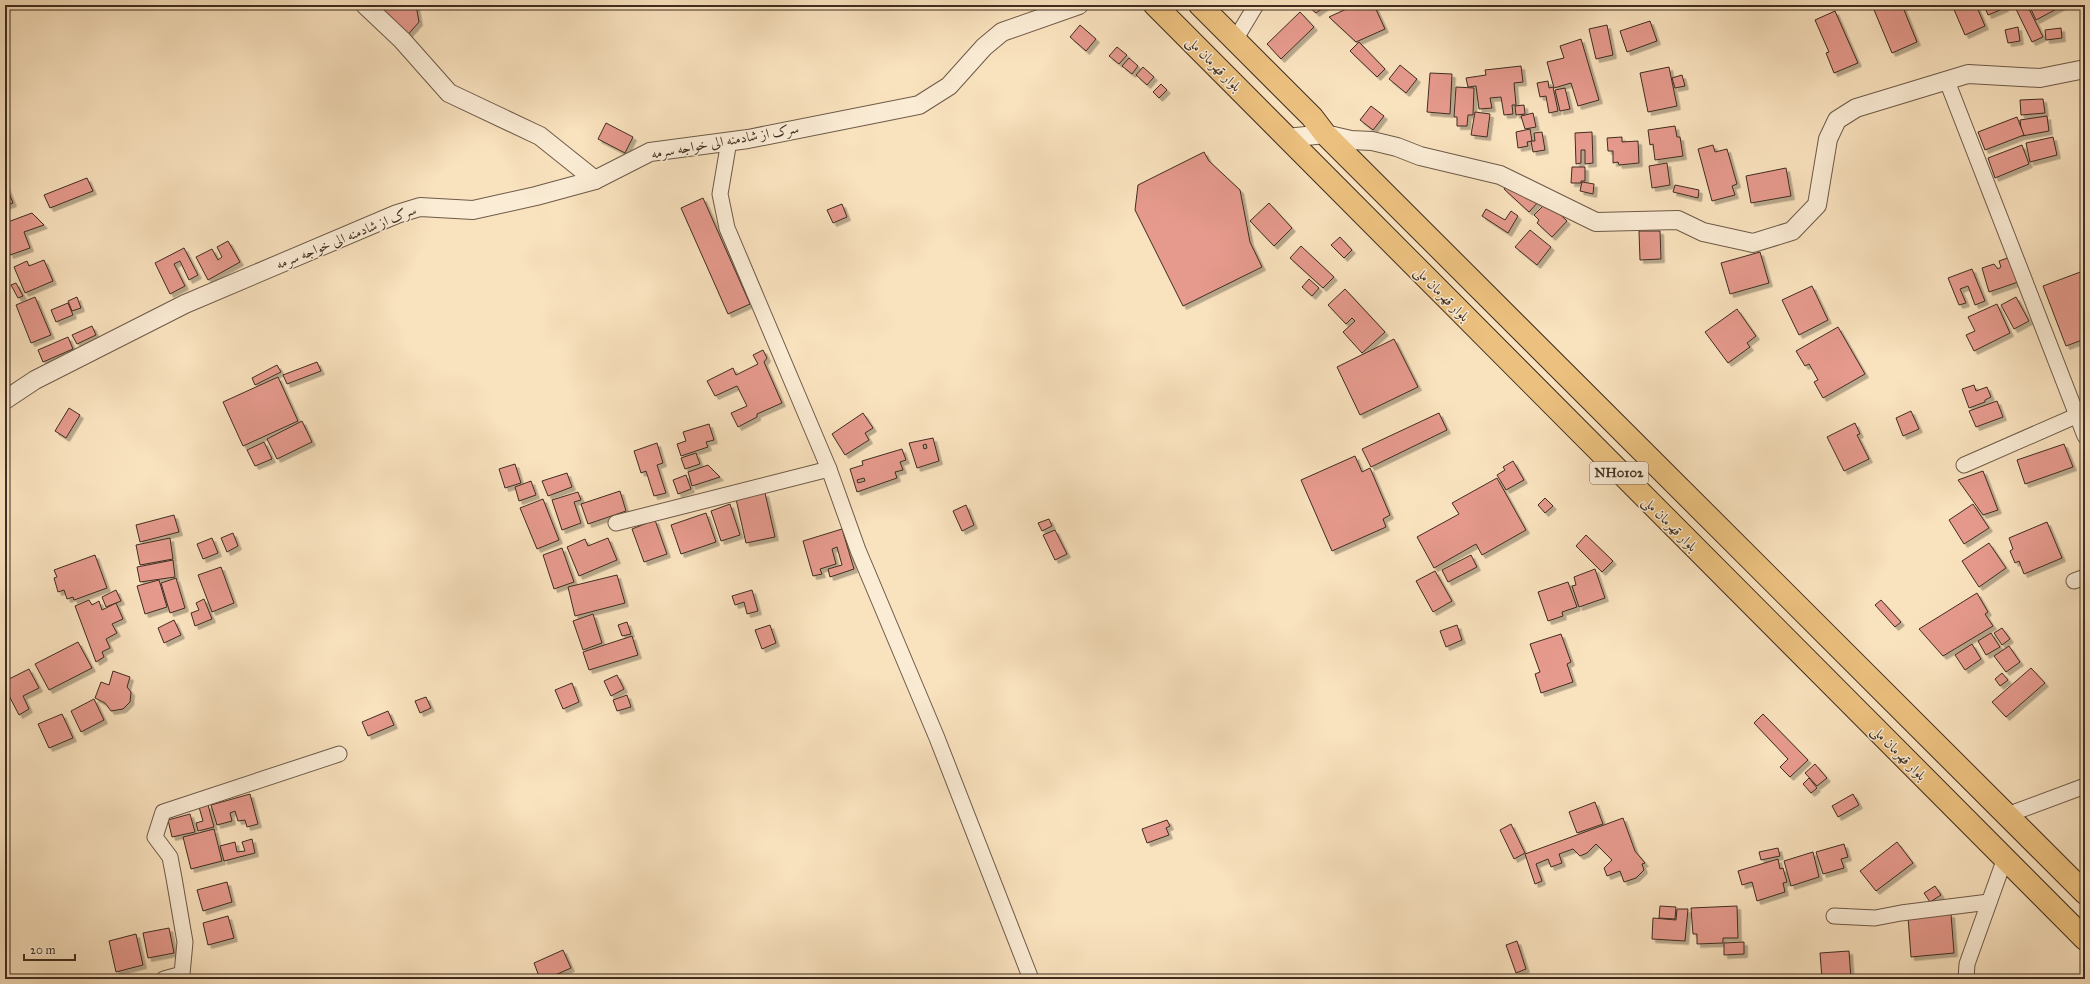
<svg xmlns="http://www.w3.org/2000/svg" width="2090" height="984" viewBox="0 0 2090 984" font-family="'IM FELL Great Primer',Amiri,serif">
<style>
.building{fill:#e69a8d;stroke:#3f2d20;fill-rule:evenodd;filter:url(#shadow)}
.lines{fill:none;stroke-linecap:round;stroke-linejoin:round}
.minor-casing{stroke:#6e5a48;stroke-width:17}
.tertiary-casing{stroke:#6e5a48;stroke-width:20}
.trunk-casing{stroke:#3f2d20;stroke-width:24}
.minor{stroke:#fbecd5;stroke-width:15}
.tertiary{stroke:#fbecd5;stroke-width:18}
.trunk{stroke:#ecc17f;stroke-width:22}
.labels{text-anchor:middle;dominant-baseline:central;stroke-width:3;stroke-linejoin:round;paint-order:stroke}
.shield{fill:#fbecd5;stroke:#776656;stroke-width:1}
.shield-label{font-size:13px;font-weight:bold;fill:#3f2d20}
.street-label{font-size:14px;fill:#3f2d20;stroke:#fbecd5}
</style>
<defs>
<filter id="shadow"><feDropShadow dx="3.5" dy="3.5" stdDeviation="0" flood-color="#0004"/></filter>
</defs>
<rect width="100%" height="100%" fill="#f9e2be"/>
<filter id="stains"><feTurbulence type="fractalNoise" baseFrequency=".005" numOctaves="4"/><feColorMatrix values="0 0 0 0 .2 0 0 0 0 .09 0 0 0 0 .02 0 0 0 .5 -.17"/></filter>
<radialGradient id="worn" r=".72"><stop offset=".6" stop-color="#630" stop-opacity="0"/><stop offset="1" stop-color="#630" stop-opacity=".3"/></radialGradient>
<g class="building">
<path d="M370,5H416L419,22L405,38Z"/>
<path d="M1307,5H1327L1316,13Z"/>
<path d="M1355,5H1374L1385,29L1356,42L1329,17Z"/>
<path d="M1872,5H1902L1917,42L1892,53Z"/>
<path d="M1952,5H1976L1985,26L1965,35Z"/>
<path d="M1984,5H2004L2005,8L1988,15Z"/>
<path d="M2014,5H2027L2043,37L2032,42Z"/>
<path d="M2029,5H2064L2036,20Z"/>
<path d="M1835,11L1858,63L1834,73L1826,53L1829,52L1815,20Z"/>
<path d="M1300,12L1314,27L1281,59L1267,44Z"/>
<path d="M1650,21L1657,41L1627,52L1620,31Z"/>
<path d="M1080,25L1096,39L1086,51L1070,37Z"/>
<path d="M1607,25L1613,55L1596,59L1589,29Z"/>
<path d="M2018,27L2020,41L2008,43L2005,30Z"/>
<path d="M2061,28L2062,38L2046,40L2045,30Z"/>
<path d="M1581,39L1599,100L1578,106L1571,83L1554,88L1547,62L1564,58L1560,46Z"/>
<path d="M1359,42L1385,69L1377,77L1350,51Z"/>
<path d="M1117,47L1127,55L1119,64L1109,56Z"/>
<path d="M1129,58L1138,66L1132,74L1122,66Z"/>
<path d="M1400,65L1417,79L1406,93L1389,79Z"/>
<path d="M1521,66L1523,82L1514,83L1516,105H1512L1513,114L1504,115L1501,97L1490,98L1492,108L1479,109L1476,86L1468,87L1466,78L1486,75L1485,70Z"/>
<path d="M1143,67L1154,77L1147,85L1136,75Z"/>
<path d="M1669,67L1677,106L1648,112L1640,73Z"/>
<path d="M1430,73L1452,74L1450,114L1427,112Z"/>
<path d="M1682,75L1685,86L1675,88L1672,78Z"/>
<path d="M1548,81L1549,88L1553,87L1558,111L1549,113L1546,96L1540,97L1537,83Z"/>
<path d="M1161,84L1167,90L1159,98L1153,92Z"/>
<path d="M1456,87L1474,88L1473,115H1468L1467,126H1457V117H1454Z"/>
<path d="M1565,88L1570,109L1560,111L1555,90Z"/>
<path d="M2043,99L2045,113L2021,115L2020,100Z"/>
<path d="M1524,105L1525,114L1516,115L1515,106Z"/>
<path d="M1371,106L1384,116L1373,130L1360,120Z"/>
<path d="M1475,112L1490,114L1487,137L1471,135Z"/>
<path d="M1533,113L1536,127L1525,129L1521,116Z"/>
<path d="M2047,116L2049,131L2022,136L2020,120Z"/>
<path d="M2017,117L2024,135L1985,150L1978,132Z"/>
<path d="M606,123L633,137L625,153L598,139Z"/>
<path d="M1675,126L1677,137H1680L1683,156L1655,160L1653,144L1650,145L1648,130Z"/>
<path d="M1530,129L1532,141L1527,142L1528,146L1518,148L1516,132Z"/>
<path d="M1542,132L1545,150L1533,152L1531,141H1535L1534,133Z"/>
<path d="M1592,132L1593,163L1585,164V150H1581V163L1576,164L1575,133Z"/>
<path d="M1622,137V142L1638,141L1639,163L1619,165L1618,162L1613,163V151H1608L1607,138Z"/>
<path d="M2053,137L2057,155L2030,162L2026,143Z"/>
<path d="M1713,145L1715,152L1727,149L1737,184L1732,186L1735,195L1712,201L1698,149Z"/>
<path d="M2022,145L2029,164L1995,178L1988,158Z"/>
<path d="M1204,152L1209,161L1240,190L1250,242L1262,267L1183,306L1135,210L1138,185Z"/>
<path d="M1667,163L1670,185L1652,188L1649,166Z"/>
<path d="M1572,167H1585V181H1581V183H1571Z"/>
<path d="M1786,168L1791,196L1751,203L1746,176Z"/>
<path d="M87,178L93,191L50,208L44,195Z"/>
<path d="M1509,182L1540,200L1529,212L1504,189Z"/>
<path d="M1582,182L1594,184L1593,194L1580,191Z"/>
<path d="M5,183L13,203L5,206Z"/>
<path d="M1675,185L1699,190L1698,198L1673,192Z"/>
<path d="M703,198L750,304L728,314L681,208Z"/>
<path d="M1547,202L1567,221L1552,237L1537,223L1539,220L1534,215Z"/>
<path d="M1269,203L1292,228L1274,246L1250,221Z"/>
<path d="M842,204L847,217L833,223L827,210Z"/>
<path d="M1486,209L1505,220L1511,211L1518,216L1508,233L1482,216Z"/>
<path d="M32,213L44,225L24,232L30,248L10,255L5,242V223Z"/>
<path d="M1530,230L1551,247L1537,265L1515,247Z"/>
<path d="M1639,231H1660L1661,259L1640,260Z"/>
<path d="M1340,237L1352,250L1344,258L1331,245Z"/>
<path d="M228,241L240,262L208,280L196,257L212,249L218,260L222,257L217,247Z"/>
<path d="M1301,246L1334,277L1323,288L1290,258Z"/>
<path d="M184,248L198,275L189,280L180,261L174,264L185,286L170,294L155,263Z"/>
<path d="M1760,252L1769,283L1730,294L1721,263Z"/>
<path d="M2013,256L2021,281L1989,292L1982,268L1994,264L1998,269L2001,267L1999,261Z"/>
<path d="M44,260L53,281L25,293L14,267L27,261L29,266Z"/>
<path d="M1972,269L1985,301L1975,305L1968,286L1960,289L1966,303L1959,305L1948,278Z"/>
<path d="M2083,271L2085,275V339L2066,346L2043,286Z"/>
<path d="M1309,279L1319,288L1312,296L1302,287Z"/>
<path d="M16,283L23,296L18,298L11,285Z"/>
<path d="M1812,286L1828,320L1799,335L1782,300Z"/>
<path d="M1345,289L1385,332L1362,353L1343,332L1355,321L1352,318L1346,324L1328,305Z"/>
<path d="M35,297L51,335L31,343L16,305Z"/>
<path d="M77,297L81,308L72,311L68,301Z"/>
<path d="M2016,297L2029,321L2014,329L2001,305Z"/>
<path d="M68,303L73,315L56,322L51,310Z"/>
<path d="M1997,304L2010,333L1974,351L1966,335L1975,331L1968,317Z"/>
<path d="M1737,309L1756,336L1747,343L1750,347L1728,363L1705,332Z"/>
<path d="M92,326L96,335L77,344L72,335Z"/>
<path d="M1838,327L1865,374L1823,398L1814,382L1818,380L1809,364L1805,366L1796,351Z"/>
<path d="M68,337L73,349L43,362L38,350Z"/>
<path d="M1394,339L1418,387L1360,415L1337,367Z"/>
<path d="M763,350L767,358L764,362L782,403L757,414V417L738,427L731,413L747,406L737,386L715,396L707,381L733,368L736,375L758,364L753,355Z"/>
<path d="M317,362L321,371L287,384L283,375Z"/>
<path d="M277,365L281,372L255,385L252,378Z"/>
<path d="M278,377L298,421L243,446L223,402Z"/>
<path d="M1974,385L1976,391L1987,387L1991,397L1985,400V402L1969,408L1962,389Z"/>
<path d="M1997,401L2003,417L1976,427L1969,411Z"/>
<path d="M69,408L80,415L66,438L55,431Z"/>
<path d="M1911,411L1919,429L1903,436L1896,418Z"/>
<path d="M863,413L873,428L865,433L869,440L845,455L832,434Z"/>
<path d="M1439,413L1447,430L1371,467L1362,449Z"/>
<path d="M302,421L312,442L277,459L267,439Z"/>
<path d="M1855,423L1860,434L1857,435L1869,459L1844,471L1827,437Z"/>
<path d="M709,424L714,440L706,442L708,447L681,456L677,444L686,441L683,432Z"/>
<path d="M933,438L939,461L917,468L909,443ZM926,444L927,448L924,449L923,445Z"/>
<path d="M264,442L272,459L255,466L247,450Z"/>
<path d="M657,443L663,463L657,465L666,493L654,496L646,471L641,473L634,451Z"/>
<path d="M2064,444L2073,467L2025,484L2017,460Z"/>
<path d="M902,449L906,460L900,462L903,470L895,472L897,478L857,492L850,469L863,465L862,461ZM864,478L865,481L858,483L857,480Z"/>
<path d="M696,453L700,464L685,469L681,458Z"/>
<path d="M1355,456L1362,472L1370,468L1390,515L1383,519L1386,527L1332,551L1301,480Z"/>
<path d="M1513,461L1524,480L1506,490L1497,475L1505,470L1503,467Z"/>
<path d="M515,464L521,483L505,488L499,469Z"/>
<path d="M708,465L720,477L692,486L688,472Z"/>
<path d="M1983,471L1998,510L1983,515L1958,480Z"/>
<path d="M567,473L572,487L548,496L542,481Z"/>
<path d="M686,475L691,489L678,494L673,480Z"/>
<path d="M1497,478L1526,530L1482,555L1476,544L1434,568L1417,537L1459,514L1452,503Z"/>
<path d="M531,481L536,495L519,501L515,487Z"/>
<path d="M620,491L626,511L588,524L581,504Z"/>
<path d="M578,492L581,500L574,502L581,523L562,530L552,500Z"/>
<path d="M765,493L775,537L746,543L736,499Z"/>
<path d="M1545,498L1553,506L1545,513L1538,505Z"/>
<path d="M543,499L559,540L537,549L520,508Z"/>
<path d="M730,504L740,535L721,541L711,511Z"/>
<path d="M1973,504L1989,528L1964,544L1949,520Z"/>
<path d="M966,505L974,525L962,531L953,511Z"/>
<path d="M706,513L716,542L681,554L671,525Z"/>
<path d="M174,515L179,532L140,542L136,525Z"/>
<path d="M1049,519L1052,526L1042,531L1038,523Z"/>
<path d="M655,520L667,554L644,562L632,529Z"/>
<path d="M2047,522L2062,558L2024,574L2019,561L2015,563L2010,551L2013,549L2009,538Z"/>
<path d="M842,529L854,569L830,577L828,569L842,565L837,547L832,549L836,564L820,569L822,574L813,576L803,541Z"/>
<path d="M1055,530L1067,554L1055,560L1043,535Z"/>
<path d="M233,533L238,546L227,552L221,538Z"/>
<path d="M1586,535L1613,561L1602,572L1576,546Z"/>
<path d="M170,538L173,559L140,565L136,545Z"/>
<path d="M212,538L218,553L203,559L197,544Z"/>
<path d="M608,538L617,560L579,576L567,547L585,539L588,546Z"/>
<path d="M1989,543L2006,568L1979,587L1962,561Z"/>
<path d="M562,548L574,582L554,589L543,555Z"/>
<path d="M95,555L107,588L74,600L73,597L67,599L64,590L58,592L54,578L57,577L54,570Z"/>
<path d="M1471,555L1477,567L1448,582L1442,570Z"/>
<path d="M173,560L175,577L140,582L137,567Z"/>
<path d="M221,567L234,603L212,612L198,575Z"/>
<path d="M1595,569L1605,598L1579,607L1572,586L1576,585L1574,577Z"/>
<path d="M1435,571L1452,601L1433,612L1416,581Z"/>
<path d="M617,575L625,603L575,616L568,587Z"/>
<path d="M176,578L185,608L170,613L161,583Z"/>
<path d="M159,580L167,607L145,614L137,586Z"/>
<path d="M1568,582L1577,607L1562,612L1563,616L1548,621L1538,592Z"/>
<path d="M116,590L121,601L106,607L102,597Z"/>
<path d="M752,590L758,611L747,614L744,602L735,605L732,596Z"/>
<path d="M1977,593L1988,612L1985,614L1993,626L1943,656L1919,629Z"/>
<path d="M204,599L212,619L195,626L191,613L199,610L196,603Z"/>
<path d="M89,600L92,605L99,601L102,610L116,603L123,619L112,624L117,633L106,639L110,648L102,652L104,657L96,662L75,606Z"/>
<path d="M1881,600L1901,622L1895,627L1875,605Z"/>
<path d="M593,614L602,643L583,650L573,621Z"/>
<path d="M174,620L181,635L164,643L158,628Z"/>
<path d="M627,622L631,634L622,636L618,625Z"/>
<path d="M770,625L776,643L762,649L755,630Z"/>
<path d="M1457,625L1462,640L1446,647L1440,631Z"/>
<path d="M2002,628L2010,639L2002,645L1994,633Z"/>
<path d="M1991,633L2000,647L1986,655L1978,641Z"/>
<path d="M1561,634L1571,662L1567,664L1573,682L1541,693L1535,674L1540,672L1530,644Z"/>
<path d="M632,636L638,655L589,670L583,652Z"/>
<path d="M78,642L92,668L49,690L35,664Z"/>
<path d="M1972,644L1981,659L1965,670L1955,655Z"/>
<path d="M2009,646L2020,662L2006,672L1994,656Z"/>
<path d="M2031,668L2045,683L2006,717L1992,702Z"/>
<path d="M29,669L39,688L23,696L29,709L19,715L5,688V681Z"/>
<path d="M113,671L130,677L127,687L131,692L130,702L123,709L111,711L105,703L95,698L101,682L109,685Z"/>
<path d="M2002,673L2008,680L2000,686L1995,679Z"/>
<path d="M617,675L624,689L611,696L604,681Z"/>
<path d="M572,683L579,702L563,709L555,690Z"/>
<path d="M627,695L631,707L617,711L613,700Z"/>
<path d="M426,697L431,708L420,713L415,701Z"/>
<path d="M94,699L104,720L81,732L71,711Z"/>
<path d="M388,711L394,725L368,736L362,722Z"/>
<path d="M62,714L73,738L49,748L38,724Z"/>
<path d="M1763,714L1808,760L1790,777L1780,767L1788,759L1754,723Z"/>
<path d="M1815,764L1827,778L1817,786L1805,773Z"/>
<path d="M1809,778L1817,788L1811,793L1803,784Z"/>
<path d="M250,794L258,824L247,827L245,820L238,821L235,811L230,813L232,821L217,825L211,805Z"/>
<path d="M1853,794L1859,805L1838,817L1832,806Z"/>
<path d="M1595,802L1603,824L1577,833L1569,812Z"/>
<path d="M208,805L214,827L198,831L196,823L203,821L199,807Z"/>
<path d="M190,814L195,832L172,837L168,820Z"/>
<path d="M1623,818L1635,851L1645,863L1642,864L1644,870L1636,878L1624,882L1620,871L1607,876L1604,868L1612,860L1596,844L1587,853L1580,856L1573,849L1559,854L1562,863L1551,867L1548,859L1536,864L1542,881L1535,884L1525,854Z"/>
<path d="M1167,820L1170,826L1166,828L1169,835L1147,843L1142,829Z"/>
<path d="M1511,824L1525,853L1514,859L1500,830Z"/>
<path d="M214,829L222,861L191,869L183,837Z"/>
<path d="M252,839L255,853L224,861L220,846L235,842L237,852L245,851L242,842Z"/>
<path d="M1897,842L1913,863L1876,891L1860,871Z"/>
<path d="M1844,844L1848,857L1841,859L1844,868L1823,874L1816,852Z"/>
<path d="M1778,848L1780,856L1761,860L1759,852Z"/>
<path d="M1813,852L1819,877L1791,886L1784,861Z"/>
<path d="M1778,859L1780,869L1783,868L1787,882L1783,883L1785,892L1757,901L1752,882L1742,885L1738,871Z"/>
<path d="M227,882L232,902L203,911L197,890Z"/>
<path d="M1935,886L1941,895L1930,902L1924,893Z"/>
<path d="M1660,906L1676,907L1675,919L1659,918Z"/>
<path d="M1737,906L1738,938H1723V943L1697,944V934H1693L1691,908Z"/>
<path d="M1677,909H1688L1685,941L1652,939L1653,918L1676,920Z"/>
<path d="M1951,914L1954,953L1911,957L1908,917Z"/>
<path d="M228,916L234,938L208,945L203,923Z"/>
<path d="M169,928L174,953L148,958L143,933Z"/>
<path d="M136,934L143,965L116,972L109,941Z"/>
<path d="M1517,941L1526,969L1516,973L1506,945Z"/>
<path d="M1744,942V954L1724,955V943Z"/>
<path d="M563,950L571,968L546,979H540L534,963Z"/>
<path d="M1849,951L1851,979H1822L1820,953Z"/>
</g>
<g class="lines">
<defs>
<g id="minor">
<path d="M1235,40L1256,5"/>
<path d="M1947,81L2085,436"/>
<path d="M729,141L720,194L727,228L829,469L858,550L937,738L1031,979"/>
<path d="M1964,465L2085,412"/>
<path d="M616,523L829,469"/>
<path d="M2074,581L2085,577"/>
<path d="M2007,815L2085,786"/>
<path d="M1834,916L1875,918L1901,913L1989,902"/>
<path d="M164,979L182,974L185,942L174,878L170,857L155,837L163,812L339,754"/>
<path d="M1966,979L1967,964L2005,858"/>
</g>
<g id="tertiary">
<path d="M365,5L402,40L449,93L540,136L595,180"/>
<path d="M1287,138L1325,134L1351,140L1372,141L1397,147L1420,156L1500,175L1596,222L1678,220L1703,232L1753,243L1792,231L1817,205L1828,139L1837,120L1856,108L1968,74L2040,78L2085,69"/>
<path d="M5,400L35,380L185,304L397,214L420,207L473,210L536,196L595,180L650,152L748,139L919,105L949,86L984,47L1002,32L1079,5"/>
</g>
<g id="trunk">
<path d="M1155,5L2085,939"/>
<path d="M1200,5L1312,117L1325,134L2085,893"/>
</g>
</defs>
<use href="#minor" class="minor-casing"/>
<use href="#tertiary" class="tertiary-casing"/>
<use href="#trunk" class="trunk-casing"/>
<use href="#minor" class="minor"/>
<use href="#tertiary" class="tertiary"/>
<use href="#trunk" class="trunk"/>
</g>
<g class="labels">
<rect class="shield" x="1590" y="462" width="58" height="22" rx="3"/>
<g class="shield-label">
<text x="1619" y="473">NH0102</text>
</g>
<g class="street-label">
<text transform="translate(1214 64) rotate(45)">بلوار قهرمان ملی</text>
<text transform="translate(725 141) rotate(-10)">سرک از شادمنه الی خواجه سرمه</text>
<text transform="translate(346 237) rotate(-22)">سرک از شادمنه الی خواجه سرمه</text>
<text transform="translate(1442 294) rotate(45)">بلوار قهرمان ملی</text>
<text transform="translate(1670 524) rotate(45)">بلوار قهرمان ملی</text>
<text transform="translate(1899 753) rotate(45)">بلوار قهرمان ملی</text>
</g>
</g>
<rect width="2090" height="984" fill="none" stroke="#f9e2be" stroke-width="20"/>
<rect x="6" y="6" width="2078" height="972" fill="none" stroke="#3f2d20" stroke-width="2"/>
<rect x="10" y="10" width="2070" height="964" fill="none" stroke="#3f2d20"/>
<path d="M24 954v6h51v-6" fill="none" stroke="#3f2d20" stroke-width="2"/>
<text x="30" y="954" font-size="12" fill="#3f2d20" stroke="#fbecd5" stroke-width="3" paint-order="stroke">20 m</text>
<rect width="100%" height="100%" filter="url(#stains)"/>
<rect width="100%" height="100%" fill="url(#worn)"/>
</svg>
